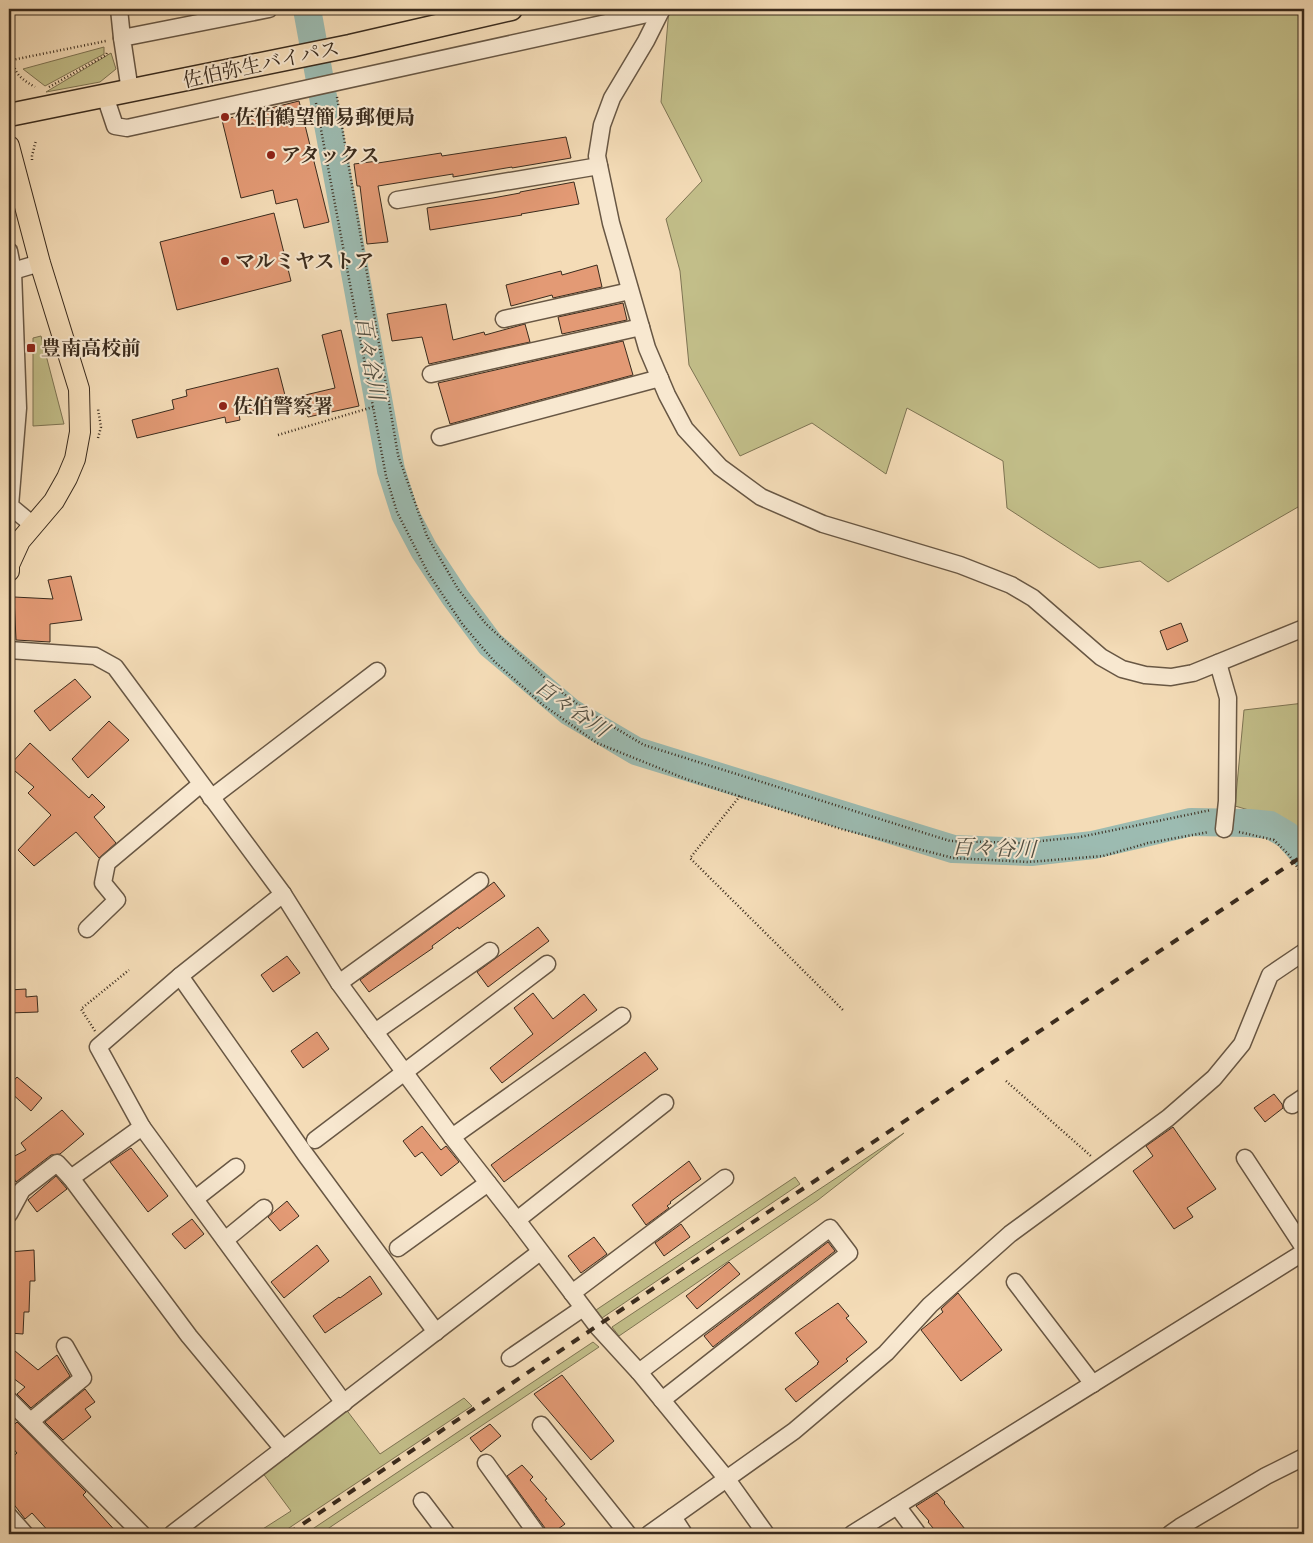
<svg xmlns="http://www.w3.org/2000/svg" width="1313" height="1543" viewBox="0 0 1313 1543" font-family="'IM FELL Great Primer','Noto Serif JP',serif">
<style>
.green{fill:#c2be89;stroke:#7e7453}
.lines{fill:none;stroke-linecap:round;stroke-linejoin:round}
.river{stroke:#9cbbb1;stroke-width:28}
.building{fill:#e39a75;stroke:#3a2b1d}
.minor-casing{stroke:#685744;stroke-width:19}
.major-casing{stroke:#3a2b1d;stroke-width:22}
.highway-casing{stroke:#3a2b1d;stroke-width:25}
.path{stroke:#3a2b1d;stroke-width:2.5;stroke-dasharray:1 2.5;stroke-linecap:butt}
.minor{stroke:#f8e8d0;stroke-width:16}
.major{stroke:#f4dcb7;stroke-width:20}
.highway{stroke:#f4dcb7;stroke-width:22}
.rail{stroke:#3a2b1d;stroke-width:4;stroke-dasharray:9 9;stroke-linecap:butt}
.poi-dot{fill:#8f2418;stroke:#f8e8d0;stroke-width:2}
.labels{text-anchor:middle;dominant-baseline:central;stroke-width:4;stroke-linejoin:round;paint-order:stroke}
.street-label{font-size:20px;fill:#3a2b1d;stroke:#f8e8d0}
.poi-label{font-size:20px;font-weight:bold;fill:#3a2b1d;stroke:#f8e8d0;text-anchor:start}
.water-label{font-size:21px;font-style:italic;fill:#524f42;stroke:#f8e8d0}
</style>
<rect width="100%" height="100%" fill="#f4dcb7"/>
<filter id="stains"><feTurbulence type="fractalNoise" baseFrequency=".004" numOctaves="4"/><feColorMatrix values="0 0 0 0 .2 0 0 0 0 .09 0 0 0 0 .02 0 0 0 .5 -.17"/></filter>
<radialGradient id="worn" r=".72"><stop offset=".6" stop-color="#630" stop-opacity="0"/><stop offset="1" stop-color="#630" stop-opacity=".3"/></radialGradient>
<g class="green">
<path d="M669,9H1304V505L1298,507L1168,582L1140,561L1099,568L1007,508L1003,461L907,408L886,474L812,423L740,456L689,365L680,271L666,219L702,181L661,102Z"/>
<path d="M104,47V54L45,86L23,69Z"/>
<path d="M111,53L116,69L100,82L46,92Z"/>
<path d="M41,336L64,424L33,426V338Z"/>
<path d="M1304,703V836L1283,820L1235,806L1244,710Z"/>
<path d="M904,1133L818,1200L619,1336L612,1327Z"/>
<path d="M795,1177L800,1184L602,1318L596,1310Z"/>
<path d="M593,1342L599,1347L320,1534H305Z"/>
<path d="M464,1398L472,1406L280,1534H255L291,1511L262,1472L345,1408L380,1454Z"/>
</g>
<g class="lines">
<path class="river" d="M307,9L391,470L405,514L424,550L455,597L490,644L570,712L636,751L953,849L1031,852L1093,845L1191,822L1249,823L1270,825L1287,835L1304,854"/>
</g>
<g class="building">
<path d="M299,101L329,222L304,228L297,199L276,204L273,190L241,198L222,120Z"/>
<path d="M566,137L571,158L512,168V167L453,177V174L378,186L388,242L367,244L360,186H357L354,164L378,161V163L441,153L442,156Z"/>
<path d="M574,182L579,204L521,214L522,215L430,230L427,208L493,198L520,193V192Z"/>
<path d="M274,213L291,281L177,310L160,242Z"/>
<path d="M597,265L602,287L553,298L552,295L511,306L506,285L561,271L562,275Z"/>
<path d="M623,303L627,320L562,334L558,317Z"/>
<path d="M446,304L453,340L484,332L485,335L525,324L530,342L429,364L422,337L392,341L387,314Z"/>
<path d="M341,330L359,406L308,417L301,396L335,388L322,335Z"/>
<path d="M623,341L633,375L450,424L438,383Z"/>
<path d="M278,368L287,403L239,414L240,420L226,423L225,417L137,438L132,420L174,409L172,400L187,396L186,390Z"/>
<path d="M71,576L82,620L50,624V642L16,640L14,597L53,599L48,580Z"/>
<path d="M1181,623L1188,641L1167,650L1160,631Z"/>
<path d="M75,679L91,697L50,731L34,711Z"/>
<path d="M109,721L129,740L88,778L72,759Z"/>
<path d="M30,743L89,798L92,794L105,807L94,817L116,843L99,858L76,832L34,866L18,850L51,815L28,793L34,787L9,766Z"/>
<path d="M494,882L505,896L459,929L458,927L432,946L433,948L369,992L360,980Z"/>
<path d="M538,927L549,941L488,987L477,972Z"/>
<path d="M287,956L300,973L273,992L261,975Z"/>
<path d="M26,989V997L37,996L38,1012L9,1013V990Z"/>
<path d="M533,993L553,1019L584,994L597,1010L502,1083L490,1068L533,1034L514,1008Z"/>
<path d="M317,1032L329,1049L303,1068L291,1051Z"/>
<path d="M645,1052L658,1069L504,1182L491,1165Z"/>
<path d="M17,1077L42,1098L31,1111L9,1091V1086Z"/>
<path d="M1274,1094L1282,1104L1283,1108L1265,1122L1254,1108Z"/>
<path d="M62,1110L84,1134L60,1154L51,1155L16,1182L9,1169V1159L26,1150L21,1143Z"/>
<path d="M422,1126L441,1150L446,1146L459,1162L441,1176L422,1152L415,1157L403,1141Z"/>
<path d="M1173,1127L1216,1189L1187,1208L1193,1217L1174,1229L1133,1171L1153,1156L1146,1146Z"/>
<path d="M131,1148L168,1196L148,1212L110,1162Z"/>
<path d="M689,1161L701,1179L670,1202L671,1203L667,1206L669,1208L646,1225L632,1205Z"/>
<path d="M56,1176L67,1189L37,1212L28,1200Z"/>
<path d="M287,1201L299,1216L280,1231L268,1217Z"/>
<path d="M192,1219L204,1234L185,1249L172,1234Z"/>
<path d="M681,1224L690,1237L664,1256L655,1243Z"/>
<path d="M594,1237L607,1254L581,1273L568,1256Z"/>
<path d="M828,1242L835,1251L713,1347L704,1336Z"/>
<path d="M317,1245L329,1261L284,1298L271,1282Z"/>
<path d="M34,1250L35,1281H30L29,1312H24L23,1334L9,1333V1252Z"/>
<path d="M729,1262L740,1274L697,1309L686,1296Z"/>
<path d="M370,1276L382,1294L325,1333L313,1316L339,1297L340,1298Z"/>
<path d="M958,1293L1002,1350L961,1381L921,1330L943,1312L941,1309Z"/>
<path d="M838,1303L849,1316L846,1318L867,1342L846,1359L848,1361L796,1402L785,1389L818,1364L817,1363L819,1362L795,1333Z"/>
<path d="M9,1346L38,1370L57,1355L70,1376L31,1408L17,1394L25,1387L9,1375Z"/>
<path d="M562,1375L614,1441L591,1460L534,1394Z"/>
<path d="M85,1389L95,1402L85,1409L91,1417L63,1440L45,1422Z"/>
<path d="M17,1422L86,1492L83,1495L118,1534H51L32,1513L25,1519L9,1498V1460L17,1453L9,1444V1430Z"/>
<path d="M490,1424L501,1436L481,1452L470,1438Z"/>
<path d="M522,1465L533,1477L530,1480L547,1499L545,1500L565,1524L551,1534H547L545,1528L507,1476Z"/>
<path d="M937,1493L945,1502L944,1503L969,1534H938L928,1522L929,1521L916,1506Z"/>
</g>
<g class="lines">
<defs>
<g id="minor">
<path d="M119,9L122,38"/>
<path d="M662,9L646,41L612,98L602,125L597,156L611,223L647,348L667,395L685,429L720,467L761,497L823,524L960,565L1011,585L1033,598L1101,657L1122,669L1145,675L1171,677L1193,673L1304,628"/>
<path d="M130,91L122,38L269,9"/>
<path d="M105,96L115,126L127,128L661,11"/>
<path d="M397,200L599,166"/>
<path d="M9,251L13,271L9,270"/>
<path d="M504,319L630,291"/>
<path d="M431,374L641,327"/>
<path d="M440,437L660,378"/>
<path d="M33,525L10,506L18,408L13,271L40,263"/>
<path d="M9,650L95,656L115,667L283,894L339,983L452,1137L517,1220L597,1326L639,1372L726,1478L766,1534"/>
<path d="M1218,663L1228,698L1227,801L1224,829"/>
<path d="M211,798L377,671"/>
<path d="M87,929L117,900L103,883L107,863L201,784"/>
<path d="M180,976L305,1154L436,1332"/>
<path d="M339,983L480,881"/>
<path d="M375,1032L490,951"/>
<path d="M1292,1105L1304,1097"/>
<path d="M142,1127L344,1403"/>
<path d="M452,1137L622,1016"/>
<path d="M315,1140L547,964"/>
<path d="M1245,1158L1304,1248"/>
<path d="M71,1178L189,1336L283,1449"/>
<path d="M195,1199L236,1167"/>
<path d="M9,1214L22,1190L57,1163L71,1178L142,1127L98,1047L180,976L283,894"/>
<path d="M517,1220L665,1103"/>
<path d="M225,1240L264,1208"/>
<path d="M398,1248L488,1183"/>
<path d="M1015,1282L1093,1384"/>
<path d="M572,1293L725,1178"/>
<path d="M510,1358L583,1308"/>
<path d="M639,1372L830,1228L849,1253L662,1400"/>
<path d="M9,1400L142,1534"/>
<path d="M31,1421L83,1378L65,1346"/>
<path d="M541,1425L628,1534"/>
<path d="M486,1463L537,1534"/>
<path d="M422,1501L447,1534"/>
<path d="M897,1506L918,1534"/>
<path d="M9,1516L25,1534"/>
<path d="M673,1517L684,1534"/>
<path d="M172,1534L540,1252"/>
<path d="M649,1534L794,1431L886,1353L930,1305L1010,1234L1168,1118L1214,1078L1242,1044L1270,975L1304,952"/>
<path d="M852,1534L1304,1252"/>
<path d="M1170,1534L1180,1527L1266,1476L1304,1457"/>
</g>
<path id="major" d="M9,146L40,263L79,389L80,432L75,459L67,478L54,501L20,541L9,565V571"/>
<path id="highway" d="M9,115L350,46L511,9"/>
</defs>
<use href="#minor" class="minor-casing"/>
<use href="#major" class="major-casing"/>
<use href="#highway" class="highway-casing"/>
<g class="path">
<path d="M9,48C15,71 14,75 35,87"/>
<path d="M12,60L106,41"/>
<path d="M49,87L106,55L108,51"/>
<path d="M337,97L398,455L427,536L458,589L486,624L556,688L588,712L644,745L950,841L1021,843L1080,837L1211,810"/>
<path d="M316,103L386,476L397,512L428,573L463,625L494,661L543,705L597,743L686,779L841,829L953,858L1028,862L1103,856L1148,843L1209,832"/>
<path d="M32,160V156L36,140"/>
<path d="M278,435L373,407"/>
<path d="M98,438L101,427L98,409"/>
<path d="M11,636L13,586"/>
<path d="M9,711L11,664"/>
<path d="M740,796L690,858L844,1011"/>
<path d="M1239,832L1274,840L1289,855L1304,877"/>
<path d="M95,1031L81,1009L129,970"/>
<path d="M1006,1081L1092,1157"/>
</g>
<use href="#minor" class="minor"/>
<use href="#major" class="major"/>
<use href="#highway" class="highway"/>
<path class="rail" d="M288,1534L597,1326L1304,855"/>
</g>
<g class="poi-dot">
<circle cx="225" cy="117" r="5"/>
<circle cx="271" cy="155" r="5"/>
<circle cx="225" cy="261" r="5"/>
<rect x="26" y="343" width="10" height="10" rx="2.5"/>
<circle cx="223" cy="406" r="5"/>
</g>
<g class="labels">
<g class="street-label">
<text transform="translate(261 64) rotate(-12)">佐伯弥生バイパス</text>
</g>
<g class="poi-label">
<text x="235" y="117">佐伯鶴望簡易郵便局</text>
<text x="281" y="155">アタックス</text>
<text x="235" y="261">マルミヤストア</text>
<text x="41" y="348">豊南高校前</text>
<text x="233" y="406">佐伯警察署</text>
</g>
<g class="water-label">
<text transform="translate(370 358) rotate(80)">百々谷川</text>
<text transform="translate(572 708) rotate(35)">百々谷川</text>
<text transform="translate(994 848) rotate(2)">百々谷川</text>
</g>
</g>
<rect width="1313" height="1543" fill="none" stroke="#f4dcb7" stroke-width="30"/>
<rect x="10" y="10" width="1293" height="1523" fill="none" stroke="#3a2b1d" stroke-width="2.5"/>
<rect x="15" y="15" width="1283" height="1513" fill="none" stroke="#3a2b1d"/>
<rect width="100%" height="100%" filter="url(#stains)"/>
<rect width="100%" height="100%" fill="url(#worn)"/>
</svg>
